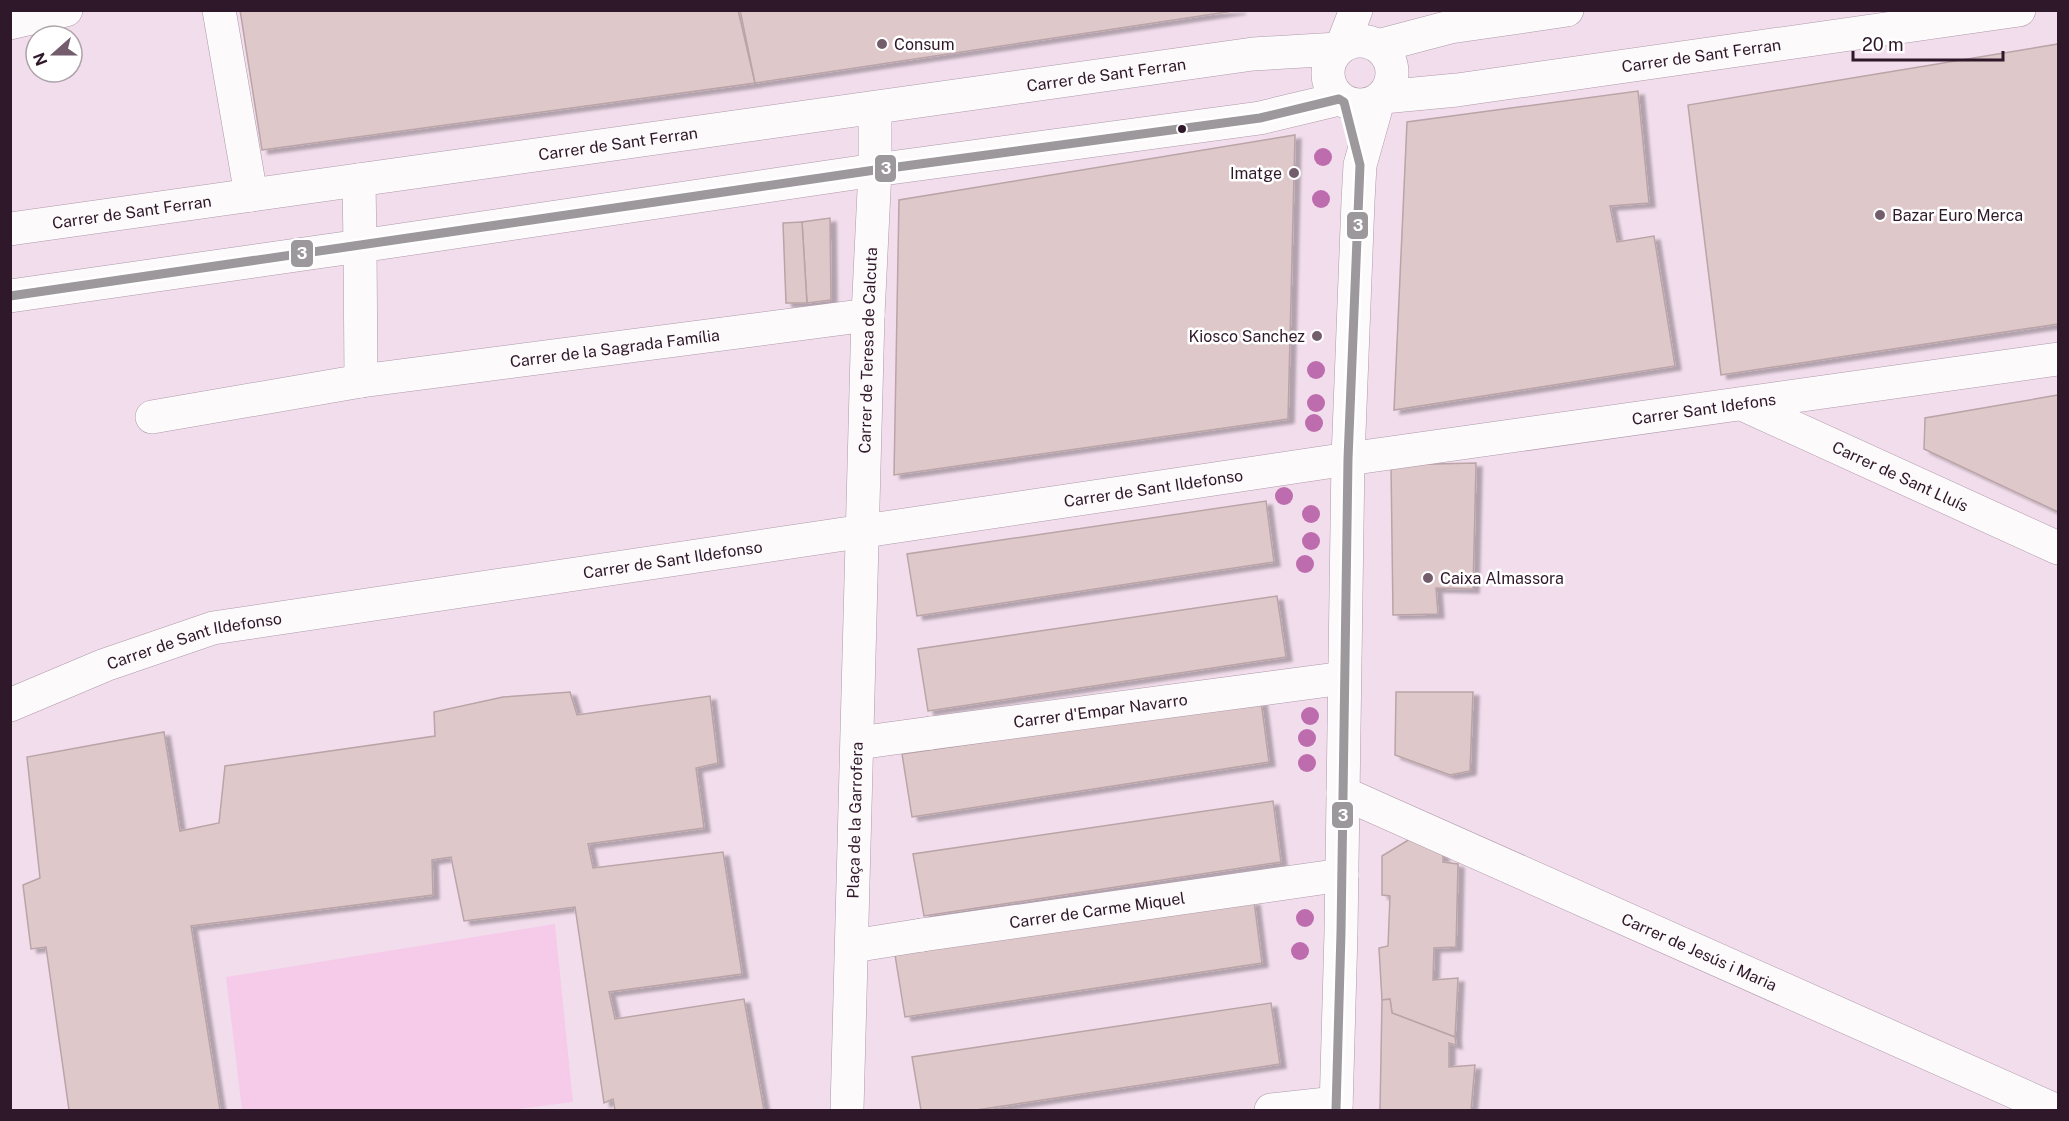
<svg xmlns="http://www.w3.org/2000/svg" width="2069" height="1121" viewBox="0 0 2069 1121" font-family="'Public Sans',sans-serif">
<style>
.green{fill:#f6cbe9}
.building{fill:#dfc8ca;stroke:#baa4a7;stroke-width:1.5;filter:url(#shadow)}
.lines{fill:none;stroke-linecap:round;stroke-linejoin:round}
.pedestrian-casing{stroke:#ad99a8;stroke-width:34}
.minor-casing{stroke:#ad99a8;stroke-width:34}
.tertiary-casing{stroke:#ad99a8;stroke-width:34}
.pedestrian{stroke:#fdfafc;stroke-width:33}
.minor{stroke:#fdfafc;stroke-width:33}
.tertiary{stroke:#fdfafc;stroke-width:33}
.bus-1-casing{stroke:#fff;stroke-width:14}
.bus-1{stroke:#9d989c;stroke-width:9}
.tree{fill:#bd6dae}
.poi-dot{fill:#735d6d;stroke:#fff;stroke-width:2}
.bus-dot{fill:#2f1829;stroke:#fff;stroke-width:2}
.labels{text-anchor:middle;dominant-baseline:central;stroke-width:5;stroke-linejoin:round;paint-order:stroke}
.poi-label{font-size:16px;fill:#2f1829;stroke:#fff;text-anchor:start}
.street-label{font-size:16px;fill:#2f1829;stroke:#fff}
.line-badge{stroke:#fff;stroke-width:2}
.badge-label{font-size:16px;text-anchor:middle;font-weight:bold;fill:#fff}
</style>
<defs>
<filter id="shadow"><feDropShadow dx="6" dy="4" stdDeviation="1.5" flood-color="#0004"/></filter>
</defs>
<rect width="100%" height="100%" fill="#f2ddec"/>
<path class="green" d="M555,924L573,1102L510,1110H242L226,977Z"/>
<g class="building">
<path d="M240,10H738L755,83L262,150Z"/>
<path d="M740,10H1240L755,83Z"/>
<path d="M2058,44V324L1721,375L1688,105Z"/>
<path d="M1638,91L1649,203L1610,206L1617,242L1654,236L1675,366L1394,410L1407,122Z"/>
<path d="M1295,135L1288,419L894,475L899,200Z"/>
<path d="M830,218L831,300L807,303L802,222Z"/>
<path d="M802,222L807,303H786L783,223Z"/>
<path d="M2058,395V512L1924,449L1925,418Z"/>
<path d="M1476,463L1473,589L1436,588L1438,614L1393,615L1391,465Z"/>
<path d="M1266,501L1274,562L917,616L907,554Z"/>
<path d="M1277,596L1286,657L928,711L918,649Z"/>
<path d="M570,692L577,715L710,696L718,763L696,768L704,828L588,844L593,868L723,852L742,974L609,992L615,1019L744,999L764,1110H615L613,1099L604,1103L575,907L464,921L451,857L432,860L433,895L191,926L220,1110H69L46,947L31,949L23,885L40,878L27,757L164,732L180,831L219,823L225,766L435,736L434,712L503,697Z"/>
<path d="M1396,692H1473L1470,771L1450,775L1395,755Z"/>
<path d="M1261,701L1269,762L912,817L902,754Z"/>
<path d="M1273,801L1281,862L924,916L913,854Z"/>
<path d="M1415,836L1443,855V862L1458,864L1456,947L1434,948L1433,980L1458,978L1455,1037L1392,1013L1390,999L1382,1000L1379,948L1388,946L1390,896L1382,895V856Z"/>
<path d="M1254,901L1262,963L905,1017L895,955Z"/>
<path d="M1390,999L1392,1013L1455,1037L1456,1045L1449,1043V1067L1475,1065L1471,1110H1380L1382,1000Z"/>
<path d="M1271,1003L1280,1064L976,1110H921L912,1057Z"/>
</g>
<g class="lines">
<defs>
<g id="pedestrian">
<path d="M858,743L931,733"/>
<path d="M853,946L922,935"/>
</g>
<g id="minor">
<path d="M219,10L251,195"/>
<path d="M10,23L66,10"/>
<path d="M1342,46L1356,10"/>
<path d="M360,246L361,381"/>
<path id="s1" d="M1742,404L2058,548"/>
<path id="s2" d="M152,417L361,381L868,315"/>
<path id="s3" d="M10,705L105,665L213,628L1348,459L2058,359"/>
<path id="s4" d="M931,733L1344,678"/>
<path id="s5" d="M1343,793L2055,1110"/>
<path id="s6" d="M922,935L1342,875"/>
<path id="s7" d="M847,1110L868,315L875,170"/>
<path d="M1271,1110L1336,1103"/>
</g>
<g id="tertiary">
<circle cx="1360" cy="73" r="32"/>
<path d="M1378,46L1450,27L1567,10"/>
<path id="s8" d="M1383,97L1457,90L2019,10"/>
<path d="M875,170V108"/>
<path d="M359,180L360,246"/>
<path id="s9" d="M10,229L1253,54L1338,49"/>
<path d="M10,296L360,246L875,170L1260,118L1339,99"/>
<path d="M1336,1110L1341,932L1348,459L1358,201L1360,165L1378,101"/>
</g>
</defs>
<use href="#pedestrian" class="pedestrian-casing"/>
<use href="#minor" class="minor-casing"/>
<use href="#tertiary" class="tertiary-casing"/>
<use href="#pedestrian" class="pedestrian"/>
<use href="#minor" class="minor"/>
<use href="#tertiary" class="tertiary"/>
<defs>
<path id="bus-1" d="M10,296L875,170L1260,118L1339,99L1344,102L1360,165L1348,459L1341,932L1336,1110"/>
</defs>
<use href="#bus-1" class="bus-1-casing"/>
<use href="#bus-1" class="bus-1"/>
</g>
<g class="tree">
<circle cx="1323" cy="157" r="9"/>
<circle cx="1321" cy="199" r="9"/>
<circle cx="1316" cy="370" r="9"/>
<circle cx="1316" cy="403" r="9"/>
<circle cx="1314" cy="423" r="9"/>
<circle cx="1284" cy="496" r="9"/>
<circle cx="1311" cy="514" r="9"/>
<circle cx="1311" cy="541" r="9"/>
<circle cx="1305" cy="564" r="9"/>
<circle cx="1310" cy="716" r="9"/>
<circle cx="1307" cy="738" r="9"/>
<circle cx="1307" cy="763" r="9"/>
<circle cx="1305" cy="918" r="9"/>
<circle cx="1300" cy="951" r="9"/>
</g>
<g class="poi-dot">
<circle cx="882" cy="44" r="6"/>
<circle cx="1294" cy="173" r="6"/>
<circle cx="1880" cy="215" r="6"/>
<circle cx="1317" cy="336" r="6"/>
<circle cx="1428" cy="578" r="6"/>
</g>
<circle class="bus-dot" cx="1182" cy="129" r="5"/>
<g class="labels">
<g class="poi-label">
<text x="894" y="44">Consum</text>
<text x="1282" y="173" text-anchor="end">Imatge</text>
<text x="1892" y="215">Bazar Euro Merca</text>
<text x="1305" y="336" text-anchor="end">Kiosco Sanchez</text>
<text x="1440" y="578">Caixa Almassora</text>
</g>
<g class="street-label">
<text stroke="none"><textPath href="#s8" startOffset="321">Carrer de Sant Ferran</textPath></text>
<text stroke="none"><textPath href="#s9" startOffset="1107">Carrer de Sant Ferran</textPath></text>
<text stroke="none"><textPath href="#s9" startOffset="614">Carrer de Sant Ferran</textPath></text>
<text stroke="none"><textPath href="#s9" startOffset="123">Carrer de Sant Ferran</textPath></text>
<text stroke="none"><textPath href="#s2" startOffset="468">Carrer de la Sagrada Família</textPath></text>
<text stroke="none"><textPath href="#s7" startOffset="760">Carrer de Teresa de Calcuta</textPath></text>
<text stroke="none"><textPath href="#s3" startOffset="1724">Carrer Sant Idefons</textPath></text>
<text stroke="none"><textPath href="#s1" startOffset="174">Carrer de Sant Lluís</textPath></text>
<text stroke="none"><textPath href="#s3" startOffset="1168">Carrer de Sant Ildefonso</textPath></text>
<text stroke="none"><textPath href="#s3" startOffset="682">Carrer de Sant Ildefonso</textPath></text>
<text stroke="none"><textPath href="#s3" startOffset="196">Carrer de Sant Ildefonso</textPath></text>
<text stroke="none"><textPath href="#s4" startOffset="171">Carrer d'Empar Navarro</textPath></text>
<text stroke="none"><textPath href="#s7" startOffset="290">Plaça de la Garrofera</textPath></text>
<text stroke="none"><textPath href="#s6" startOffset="177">Carrer de Carme Miquel</textPath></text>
<text stroke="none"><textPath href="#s5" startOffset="390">Carrer de Jesús i Maria</textPath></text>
</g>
</g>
<g class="line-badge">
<rect x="874" y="154" width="23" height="29" rx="6" fill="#9d989c"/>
<rect x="1346" y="211" width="23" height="29" rx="6" fill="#9d989c"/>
<rect x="290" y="239" width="24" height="29" rx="6" fill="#9d989c"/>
<rect x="1331" y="801" width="23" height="28" rx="6" fill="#9d989c"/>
</g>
<g class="badge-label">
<text x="886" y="174">3</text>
<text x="1358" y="231">3</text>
<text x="302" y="259">3</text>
<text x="1343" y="821">3</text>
</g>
<rect width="2069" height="1121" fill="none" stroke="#2f1829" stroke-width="24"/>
<g transform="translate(54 54) rotate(249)"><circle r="28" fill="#ffffff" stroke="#aca3a9" stroke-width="1.5"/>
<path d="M0-4.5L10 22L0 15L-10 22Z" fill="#735d6d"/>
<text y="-9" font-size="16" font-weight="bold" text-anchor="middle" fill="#2f1829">N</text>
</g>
<path d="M1853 51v9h150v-9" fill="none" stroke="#2f1829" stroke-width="3"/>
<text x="1862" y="51" font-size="18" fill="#2f1829" stroke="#ffffff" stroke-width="4.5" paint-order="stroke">20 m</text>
</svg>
